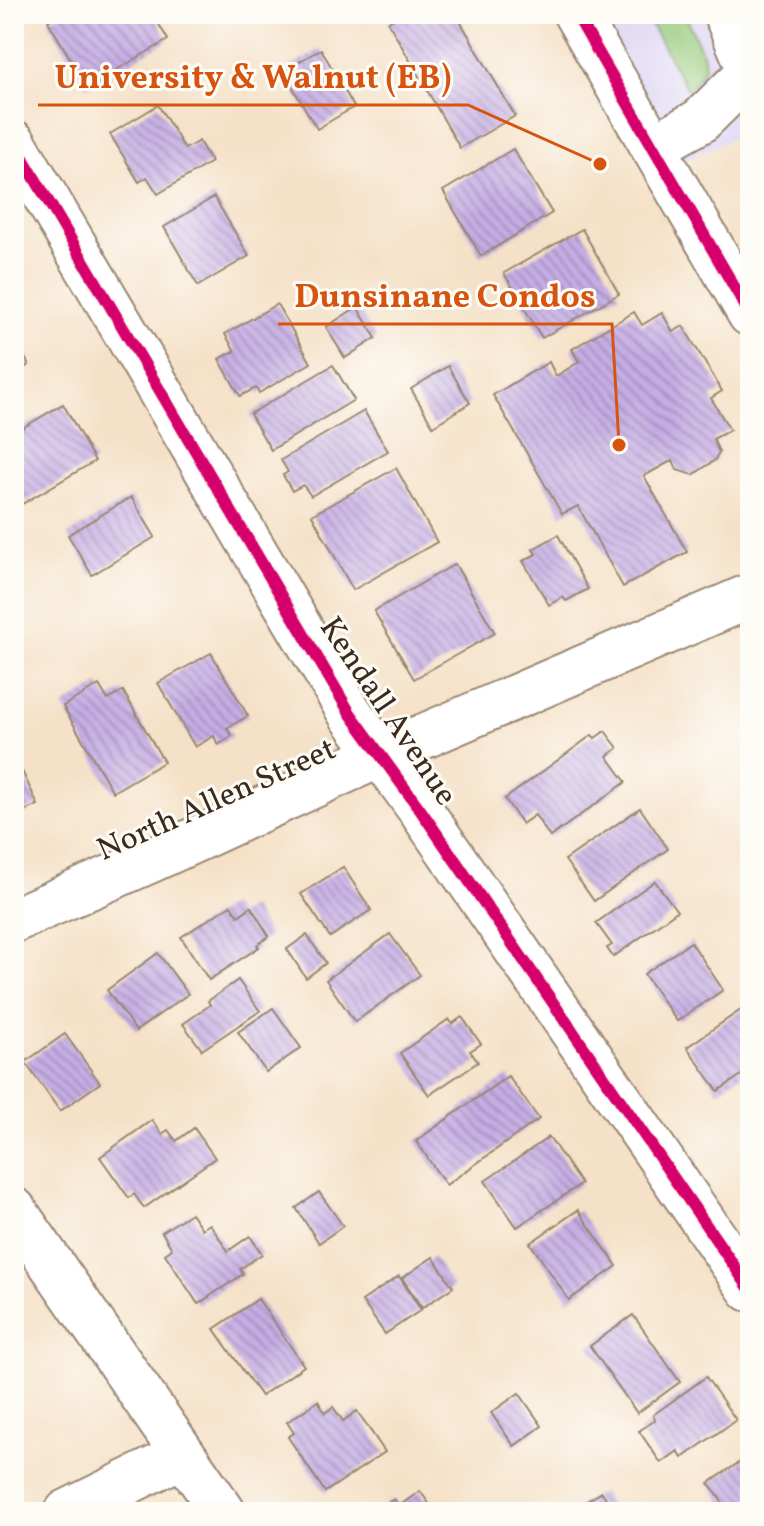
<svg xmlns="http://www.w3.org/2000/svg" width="764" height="1526" viewBox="0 0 764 1526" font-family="Vollkorn,serif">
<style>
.built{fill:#ded5f5}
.grass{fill:#95c97a;stroke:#687a4c;stroke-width:2}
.building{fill:url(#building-back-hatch)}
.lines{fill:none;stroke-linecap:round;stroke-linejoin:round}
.minor-casing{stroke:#988672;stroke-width:48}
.minor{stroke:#fff;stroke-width:44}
.cycleway-casing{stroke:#fdfcf7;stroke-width:17}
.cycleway{stroke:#d6006c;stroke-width:12}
.labels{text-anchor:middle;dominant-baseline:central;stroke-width:6;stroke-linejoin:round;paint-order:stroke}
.street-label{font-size:32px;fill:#3b2a1e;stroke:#fdfcf7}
.leader{fill:none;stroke:#d7540e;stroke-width:3}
.callout-dot{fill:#d7540e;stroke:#fdfcf7;stroke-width:3}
.callout-label{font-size:34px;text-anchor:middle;font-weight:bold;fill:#d7540e;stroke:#fdfcf7;stroke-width:6;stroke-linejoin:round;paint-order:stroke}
</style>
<defs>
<pattern id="building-back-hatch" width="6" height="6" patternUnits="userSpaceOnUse" patternTransform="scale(2)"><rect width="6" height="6" fill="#c5ade4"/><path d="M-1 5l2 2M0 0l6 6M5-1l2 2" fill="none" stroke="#a18db8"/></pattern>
</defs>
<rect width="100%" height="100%" fill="#fdfcf7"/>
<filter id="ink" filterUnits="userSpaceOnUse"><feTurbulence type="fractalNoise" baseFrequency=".0125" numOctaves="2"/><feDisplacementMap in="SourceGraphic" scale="16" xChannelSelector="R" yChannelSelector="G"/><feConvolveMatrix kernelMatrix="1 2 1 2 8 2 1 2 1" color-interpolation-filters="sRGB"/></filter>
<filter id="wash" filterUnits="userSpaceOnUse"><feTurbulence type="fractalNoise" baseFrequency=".006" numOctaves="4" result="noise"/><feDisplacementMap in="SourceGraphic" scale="32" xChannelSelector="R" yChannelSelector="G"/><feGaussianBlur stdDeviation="1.8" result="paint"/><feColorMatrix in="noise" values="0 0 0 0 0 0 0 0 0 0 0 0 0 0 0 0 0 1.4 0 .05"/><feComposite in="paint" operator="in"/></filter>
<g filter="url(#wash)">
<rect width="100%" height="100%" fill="#f5e1c7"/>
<path class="built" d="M576,14H750V130L665,169Z"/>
<path class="grass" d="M645,14H685L704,57L705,68L688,91Z"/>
<g id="blocks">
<g class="building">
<path d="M60,14H86L87,17L92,14H153L168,40L87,87L48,21Z"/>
<path d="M402,14H456L515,116L460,148L388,22Z"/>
<path d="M321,49L354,107L317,129L283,71Z"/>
<path d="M158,105L185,149L199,141L211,162L158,194L147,177L139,182L110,134Z"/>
<path d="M513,149L552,213L481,256L443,191Z"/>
<path d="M214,197L249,256L198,286L164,227Z"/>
<path d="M582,229L619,294L542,338L504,273Z"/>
<path d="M277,304L311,363L259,393L256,388L240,396L219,359L235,351L225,334Z"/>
<path d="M357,307L376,338L345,358L326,327Z"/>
<path d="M634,312L642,325L662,313L673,332L683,326L722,391L711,398L730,430L713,439L719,452L715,460L693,475L677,470L673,460L644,476L687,552L623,587L578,506L562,514L493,395L549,362L556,376L579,362L572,349Z"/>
<path d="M14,338L29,365L14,373Z"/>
<path d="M333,365L354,400L271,450L250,414Z"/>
<path d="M448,366L470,403L433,426L411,389Z"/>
<path d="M63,404L95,461L22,504L14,490V433Z"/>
<path d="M364,411L388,451L311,496L303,485L292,491L283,475L288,472L281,460Z"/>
<path d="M396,468L437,542L353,590L312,515Z"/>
<path d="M131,497L155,537L92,575L68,535Z"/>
<path d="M558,535L588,589L566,601L563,597L549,605L523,561L536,554L533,549Z"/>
<path d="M455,564L495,633L414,679L374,611Z"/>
<path d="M211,653L248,716L227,728L232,736L218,745L214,736L195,747L158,683Z"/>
<path d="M99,685L108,700L123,691L164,762L113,792L63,706Z"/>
<path d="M605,731L618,748L607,756L626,782L550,837L535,815L522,824L505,799L592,735L595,738Z"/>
<path d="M14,754L38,805L14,816Z"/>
<path d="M640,808L668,849L594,901L565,860Z"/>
<path d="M343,867L371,910L330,937L301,894Z"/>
<path d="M655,881L677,911L613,957L607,948L612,945L596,923Z"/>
<path d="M231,905L238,916L251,907L269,936L257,945L259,947L209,980L181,937Z"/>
<path d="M390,934L420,975L355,1022L326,980Z"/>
<path d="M307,935L326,963L306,978L287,949Z"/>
<path d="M691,942L723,990L677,1021L644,974Z"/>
<path d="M158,953L188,994L136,1031L107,990Z"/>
<path d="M238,980L260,1011L202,1050L183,1024L210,1005L208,1001Z"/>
<path d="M745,1007L750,1013V1069L718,1091L687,1047Z"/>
<path d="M273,1008L301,1048L266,1072L238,1032Z"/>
<path d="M462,1017L481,1044L470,1051L478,1062L429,1095L400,1053L449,1019L452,1024Z"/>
<path d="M65,1034L100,1083L60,1111L25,1062Z"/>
<path d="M508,1076L539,1119L446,1185L416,1141Z"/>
<path d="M152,1120L162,1134L168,1130L176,1141L194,1128L215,1158L144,1208L134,1194L129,1198L100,1157Z"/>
<path d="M549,1137L581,1184L517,1227L485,1181Z"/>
<path d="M319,1192L343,1226L319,1243L296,1208Z"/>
<path d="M578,1210L617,1266L569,1300L530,1243Z"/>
<path d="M191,1213L202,1229L210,1224L228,1251L250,1236L262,1254L240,1269L243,1274L198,1304L165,1254L172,1249L162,1232Z"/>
<path d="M433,1257L453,1287L422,1308L402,1278Z"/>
<path d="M399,1276L421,1310L385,1334L362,1301Z"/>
<path d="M258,1299L304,1366L261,1396L214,1329Z"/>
<path d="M633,1315L680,1382L637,1413L590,1346Z"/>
<path d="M706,1377L736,1420L682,1458L678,1451L661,1463L639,1431L655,1420L653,1415Z"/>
<path d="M519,1393L542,1426L514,1446L491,1413Z"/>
<path d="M318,1401L325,1413L333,1407L343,1421L357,1411L385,1452L325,1492L288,1437L294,1433L287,1422Z"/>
<path d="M750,1455V1512H729L709,1483Z"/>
<path d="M420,1491L435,1512H375L394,1499L399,1506Z"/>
<path d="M602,1492L614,1512H569Z"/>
</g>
</g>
</g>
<g filter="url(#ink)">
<use href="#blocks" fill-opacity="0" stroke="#988672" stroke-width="2"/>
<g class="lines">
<defs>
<g id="minor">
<path d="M576,14L750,314"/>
<path d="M726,14L750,70"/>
<path d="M14,143L350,713L419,808L750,1289"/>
<path d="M653,147L700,121L750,72"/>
<path d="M14,920L151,860L380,755L750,596"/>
<path d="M14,1210L223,1512"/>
<path d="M67,1512L183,1455"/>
</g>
</defs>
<use href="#minor" class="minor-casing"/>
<use href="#minor" class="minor"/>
<defs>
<g id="cycleway">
<path d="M576,14L750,314"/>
<path d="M14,143L350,713L419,808L750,1289"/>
</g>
</defs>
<use href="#cycleway" class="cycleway-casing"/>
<use href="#cycleway" class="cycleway"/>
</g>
</g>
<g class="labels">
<g class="street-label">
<text transform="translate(387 712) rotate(56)">Kendall Avenue</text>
<text transform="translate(217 801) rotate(-24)">North Allen Street</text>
</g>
</g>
<path class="leader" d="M600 164L468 105H38M619 445L612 324H278"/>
<g class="callout-dot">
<circle cx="600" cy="164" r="8"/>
<circle cx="619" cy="445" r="8"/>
</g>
<g class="callout-label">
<text x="253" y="88">University &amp; Walnut (EB)</text>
<text x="445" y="307">Dunsinane Condos</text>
</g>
<rect width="764" height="1526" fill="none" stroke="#fdfcf7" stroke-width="48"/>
</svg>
